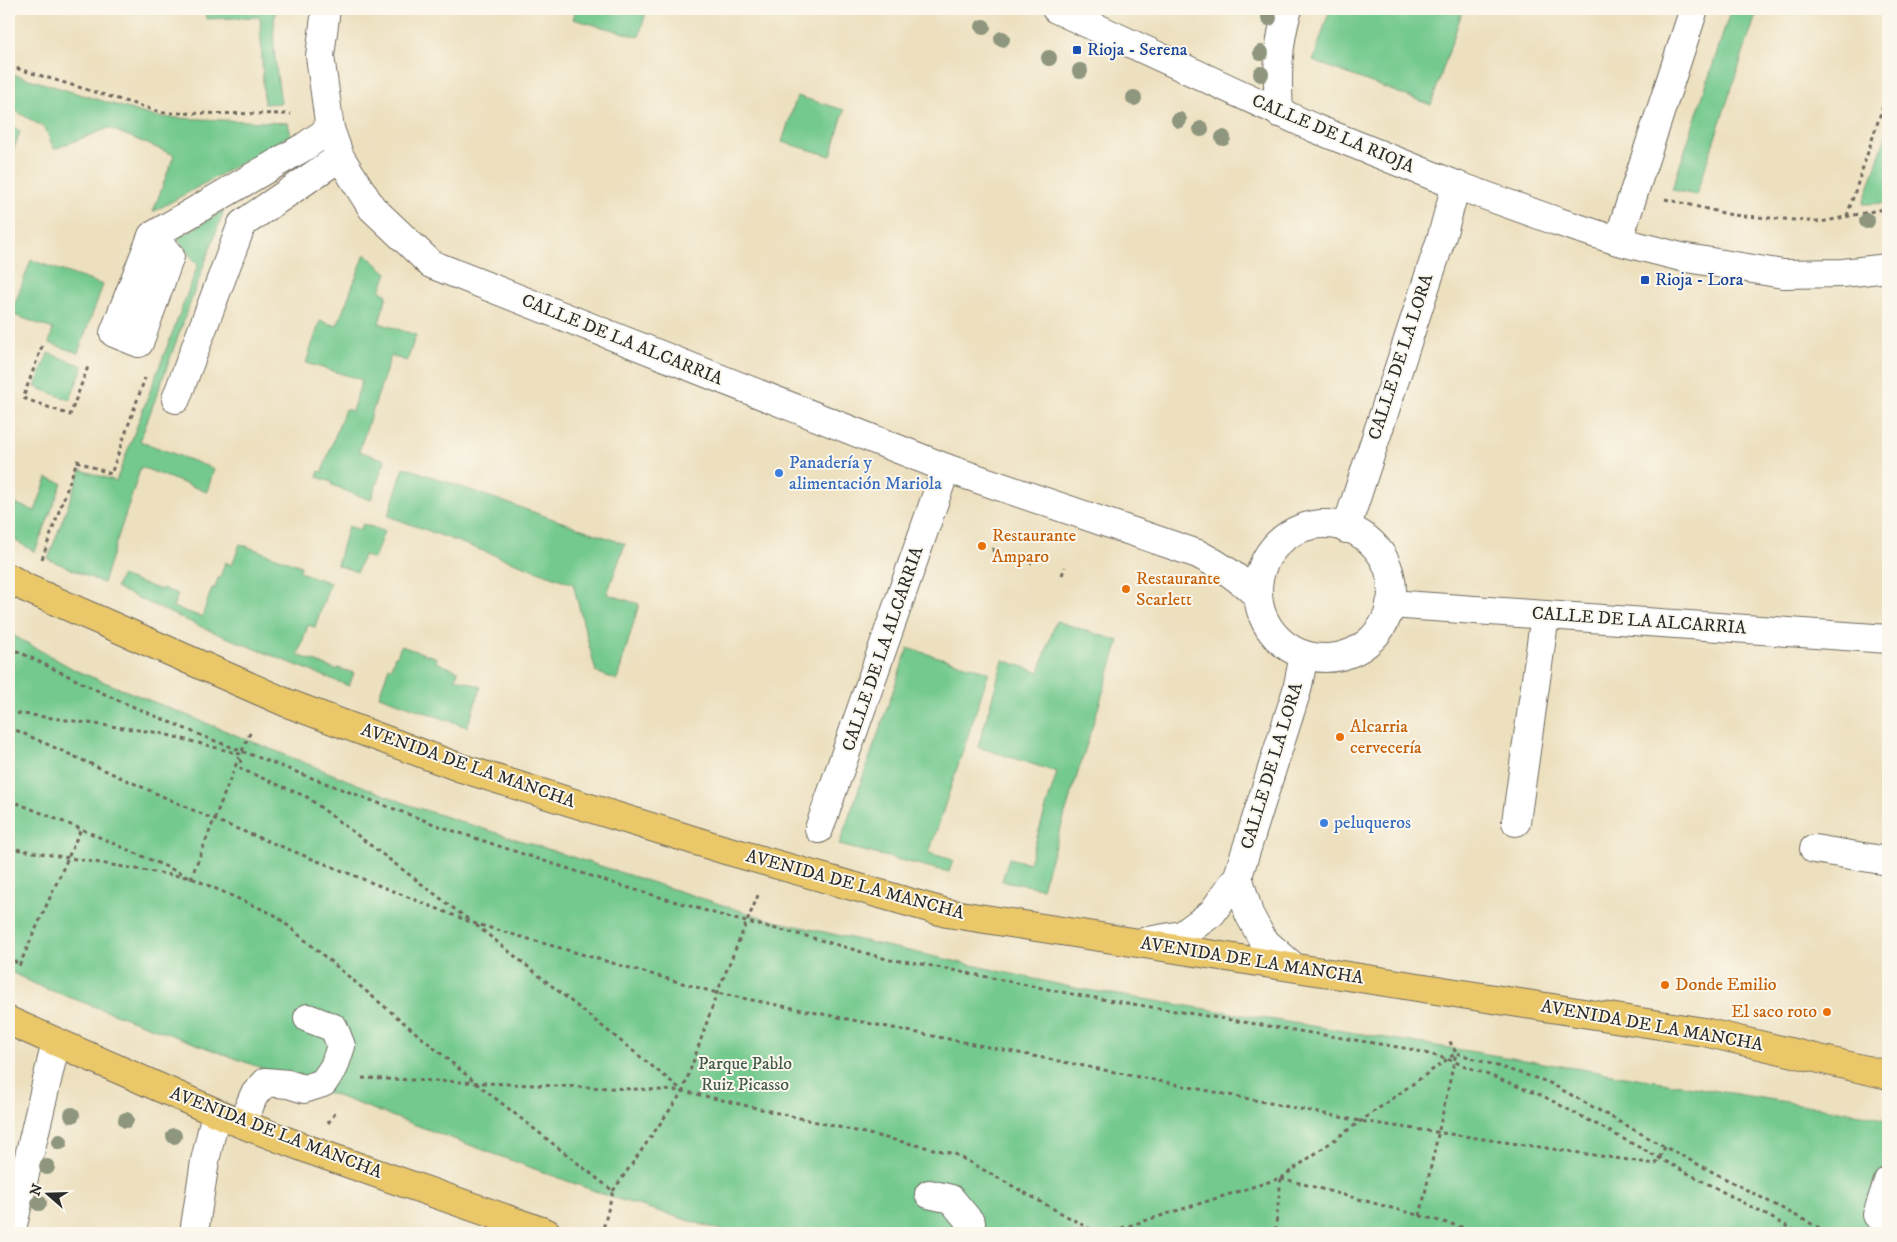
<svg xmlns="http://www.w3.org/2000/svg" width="1897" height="1242" viewBox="0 0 1897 1242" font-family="'IM FELL DW Pica',serif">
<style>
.green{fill:#73c98e;stroke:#4f7a5c}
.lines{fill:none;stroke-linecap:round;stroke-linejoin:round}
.minor-casing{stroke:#6f6a5f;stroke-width:30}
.major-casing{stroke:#6f6a5f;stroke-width:30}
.path{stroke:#6f6a5f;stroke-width:3;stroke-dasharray:4 4;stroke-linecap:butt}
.minor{stroke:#fff;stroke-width:28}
.major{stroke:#eac769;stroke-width:28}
.tree{fill:#8e967e}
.transit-dot{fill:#1a4fb4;stroke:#fbf7ec;stroke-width:2}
.shop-dot{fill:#3f7fe0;stroke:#fbf7ec;stroke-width:2}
.food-dot{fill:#e8710a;stroke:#fbf7ec;stroke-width:2}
.labels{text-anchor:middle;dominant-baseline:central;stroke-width:4;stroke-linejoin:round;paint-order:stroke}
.transit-label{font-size:18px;fill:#164399;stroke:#fbf7ec;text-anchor:start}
.street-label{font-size:18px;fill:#2b2b2b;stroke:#fbf7ec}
.shop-label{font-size:18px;fill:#366cbe;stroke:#fbf7ec;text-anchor:start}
.food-label{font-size:18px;fill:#c56008;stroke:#fbf7ec;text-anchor:start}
.park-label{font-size:18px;fill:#415a49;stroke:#fbf7ec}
</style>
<rect width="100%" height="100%" fill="#fbf7ec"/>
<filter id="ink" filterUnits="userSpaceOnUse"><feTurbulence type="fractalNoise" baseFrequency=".02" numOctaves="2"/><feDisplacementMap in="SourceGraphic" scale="10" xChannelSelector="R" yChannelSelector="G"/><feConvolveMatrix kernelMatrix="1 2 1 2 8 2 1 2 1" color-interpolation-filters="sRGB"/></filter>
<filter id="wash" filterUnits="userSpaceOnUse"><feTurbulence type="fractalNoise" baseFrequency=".0096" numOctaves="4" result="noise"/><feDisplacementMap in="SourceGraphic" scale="20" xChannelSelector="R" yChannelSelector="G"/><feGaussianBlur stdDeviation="1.12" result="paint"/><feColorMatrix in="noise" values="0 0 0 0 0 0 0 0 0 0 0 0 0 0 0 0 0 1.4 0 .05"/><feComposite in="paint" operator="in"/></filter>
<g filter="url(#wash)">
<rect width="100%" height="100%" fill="#ede0bf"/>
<g class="green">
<path d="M205,9H276C270,39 277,73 281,103L264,104L260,17L206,19Z"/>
<path d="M576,9H647L639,37L573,19Z"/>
<path d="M1330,9H1463L1431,105L1313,61Z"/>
<path d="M1731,9H1758L1696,195L1672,190Z"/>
<path d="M9,73L156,117L288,123L291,135L153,212L174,155L109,128L54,149L45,128L9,107Z"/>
<path d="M797,96L844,110L831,156L782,142Z"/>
<path d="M9,125L20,131L9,163Z"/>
<path d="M1888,130V203L1863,204Z"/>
<path d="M224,210L140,441L214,469L207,492L141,467L103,583L48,559L81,470L116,481L198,265L177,239Z"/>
<path d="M365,254L387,273L380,291L387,295L379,323L416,335L407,361L391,356L359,451L385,460L371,500L343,490V489L332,485V482L317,477L319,471L322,472L345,409L352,411L362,380L306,363L320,321L337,326Z"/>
<path d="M31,260L103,285L78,353L49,343L53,329L11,314Z"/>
<path d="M48,353L83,366L70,400L35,387Z"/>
<path d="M404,467L625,544L607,594L639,604L617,680L596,672L573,584L388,516Z"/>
<path d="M47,478L62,483L35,552L9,537V501L35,511Z"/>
<path d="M363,524L384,531L374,559L363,555L357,572L337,565L348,526L360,530Z"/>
<path d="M240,544L301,566L300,572L330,583L315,627L308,625L298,655L337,670L338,668L354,673L349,686L208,630L116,588L121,576L161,590L162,588L178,594L173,607L202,617L212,588H215L218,578H220L225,562L232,565Z"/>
<path d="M1056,621L1119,641L1042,888L1002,881L1009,858L1029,863L1057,772L978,747L1003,660L1039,672Z"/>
<path d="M9,633L77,671L412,806L770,920L1075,988L1874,1116L1888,1121V1233H730L608,1196L39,986L9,971Z"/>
<path d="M401,646L437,658L436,662L458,671L456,678L481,687L467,727L379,696L389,667L391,668L395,656H397Z"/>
<path d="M908,648L989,672L929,853L953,860L949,872L839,845Z"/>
</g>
</g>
<g filter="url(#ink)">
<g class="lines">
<defs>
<g id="minor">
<path d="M326,9L320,56L330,129L340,157L372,208L431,264L946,468L1198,554C1220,565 1239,578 1258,596"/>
<path d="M1056,9L1314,128L1456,185L1556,221L1618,241L1681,257L1783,274L1843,273L1888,268"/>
<path d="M1279,113C1277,76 1277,45 1288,9"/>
<path d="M152,236L170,256L139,343L114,333Z"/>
<path d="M152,236L304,147L330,129"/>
<path d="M1618,241L1694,9"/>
<path d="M176,399L242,224L340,157"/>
<circle cx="1325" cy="591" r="67"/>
<path d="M1346,529L1442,236L1456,185"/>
<path d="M1390,604L1888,639"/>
<path d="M1516,822L1545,615"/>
<path d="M819,829L946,468"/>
<path d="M1814,849L1888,861"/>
<path d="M1238,876L1249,914L1263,940L1294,967"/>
<path d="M1142,942L1182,935L1212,913L1238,876L1297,690L1304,655"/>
<path d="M242,1124L254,1095L266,1082L288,1084L304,1089L323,1083L334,1067L341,1046L334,1028L308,1018"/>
<path d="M929,1194L951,1199L971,1223L970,1233"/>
<path d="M1877,1215L1888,1181"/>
<path d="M11,1233L56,1042"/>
<path d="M194,1233L205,1161L216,1113"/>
</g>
<g id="major">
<path d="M9,578L26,588L287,703L461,768L722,849L947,913L1704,1032L1888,1075"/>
<path d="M9,1021L242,1124L310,1150L547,1233"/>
</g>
</defs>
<use href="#minor" class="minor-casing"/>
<use href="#major" class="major-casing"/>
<g class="path">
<path d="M9,66L164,113L291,114"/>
<path d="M1665,199L1732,215L1821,222L1888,208"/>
<path d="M1847,216L1888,91"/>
<path d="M42,346L23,398L70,415L89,364"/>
<path d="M993,552L994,545"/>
<path d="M42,559L77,461L111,474L145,378"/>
<path d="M1030,564L1032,557"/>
<path d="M1062,575L1065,567"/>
<path d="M9,647L115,699L205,737L304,775L442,827L526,855L619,885L734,919L806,936L890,960L912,962L1077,995L1410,1049L1447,1059L1543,1096L1800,1233"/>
<path d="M9,712L160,733L240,754L241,769L307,797L469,920"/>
<path d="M9,727L215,820L473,923L717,993L1360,1121L1656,1164L1665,1147"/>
<path d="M242,751L251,731"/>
<path d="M9,800L81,829"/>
<path d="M9,848L191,878L239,757"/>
<path d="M476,925L683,1091L955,1154L1097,1233"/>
<path d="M9,954L19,966L81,829L275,915L476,1083L613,1191L602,1233"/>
<path d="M362,1078L683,1091"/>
<path d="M328,1123L336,1112"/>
<path d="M1281,1178L1456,1053L1548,1082L1665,1147L1829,1233"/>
<path d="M1281,1178L1484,1233"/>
<path d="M613,1191L683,1091L717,993L759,893"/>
<path d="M1420,1216L1456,1053L1448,1038"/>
<path d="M1106,1233L1281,1178L1275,1233"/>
</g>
<use href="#minor" class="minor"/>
<use href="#major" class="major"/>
</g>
<g class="tree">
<circle cx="1269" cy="18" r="8"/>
<circle cx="983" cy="27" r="8"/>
<circle cx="1002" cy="39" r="8"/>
<circle cx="1261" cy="53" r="8"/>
<circle cx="1049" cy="58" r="8"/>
<circle cx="1080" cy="71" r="8"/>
<circle cx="1261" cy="74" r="8"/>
<circle cx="1134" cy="98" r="8"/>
<circle cx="1179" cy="120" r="8"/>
<circle cx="1201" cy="129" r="8"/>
<circle cx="1223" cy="138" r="8"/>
<circle cx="1867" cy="221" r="8"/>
<circle cx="72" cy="1115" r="8"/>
<circle cx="126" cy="1120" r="8"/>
<circle cx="174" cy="1136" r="8"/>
<circle cx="60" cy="1142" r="8"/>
<circle cx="47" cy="1167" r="8"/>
<circle cx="39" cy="1203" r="8"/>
</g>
</g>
<g class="transit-dot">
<rect x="1072" y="45" width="10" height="10" rx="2.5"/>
<rect x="1640" y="275" width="10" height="10" rx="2.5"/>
</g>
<g class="shop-dot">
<circle cx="779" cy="473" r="5"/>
<circle cx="1324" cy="823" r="5"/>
</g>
<g class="food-dot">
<circle cx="982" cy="546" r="5"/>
<circle cx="1126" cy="589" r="5"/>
<circle cx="1340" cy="737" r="5"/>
<circle cx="1665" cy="985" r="5"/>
<circle cx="1827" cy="1012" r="5"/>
</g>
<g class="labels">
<g class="transit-label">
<text x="1087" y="50">Rioja - Serena</text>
<text x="1655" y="280">Rioja - Lora</text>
</g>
<g class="street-label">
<text transform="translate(1333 134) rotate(23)">CALLE DE LA RIOJA</text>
<text transform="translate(622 340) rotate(22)">CALLE DE LA ALCARRIA</text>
<text transform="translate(1401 357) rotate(-72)">CALLE DE LA LORA</text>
<text transform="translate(1639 621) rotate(4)">CALLE DE LA ALCARRIA</text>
<text transform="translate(883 649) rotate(-71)">CALLE DE LA ALCARRIA</text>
<text transform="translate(468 766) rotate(19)">AVENIDA DE LA MANCHA</text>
<text transform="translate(1272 766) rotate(-73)">CALLE DE LA LORA</text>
<text transform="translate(855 885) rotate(15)">AVENIDA DE LA MANCHA</text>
<text transform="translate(1252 961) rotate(9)">AVENIDA DE LA MANCHA</text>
<text transform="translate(1652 1026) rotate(10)">AVENIDA DE LA MANCHA</text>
<text transform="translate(276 1133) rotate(21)">AVENIDA DE LA MANCHA</text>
</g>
<g class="shop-label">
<text x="789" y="463">Panadería y<tspan x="789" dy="21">alimentación Mariola</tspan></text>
<text x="1334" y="823">peluqueros</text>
</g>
<g class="food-label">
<text x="992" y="536">Restaurante<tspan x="992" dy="21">Amparo</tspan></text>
<text x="1136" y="579">Restaurante<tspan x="1136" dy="21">Scarlett</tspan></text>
<text x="1350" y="727">Alcarria<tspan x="1350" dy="21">cervecería</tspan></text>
<text x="1675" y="985">Donde Emilio</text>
<text x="1817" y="1012" text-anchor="end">El saco roto</text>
</g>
<g class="park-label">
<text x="745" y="1064">Parque Pablo<tspan x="745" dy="21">Ruiz Picasso</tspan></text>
</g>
</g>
<rect width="1897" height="1242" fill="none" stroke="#fbf7ec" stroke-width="30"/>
<g transform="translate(48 1194) rotate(290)" stroke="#fbf7ec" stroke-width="4" paint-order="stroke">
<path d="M0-4L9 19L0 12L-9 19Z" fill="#2b2b2b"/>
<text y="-8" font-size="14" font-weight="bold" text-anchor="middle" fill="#2b2b2b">N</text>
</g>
</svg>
